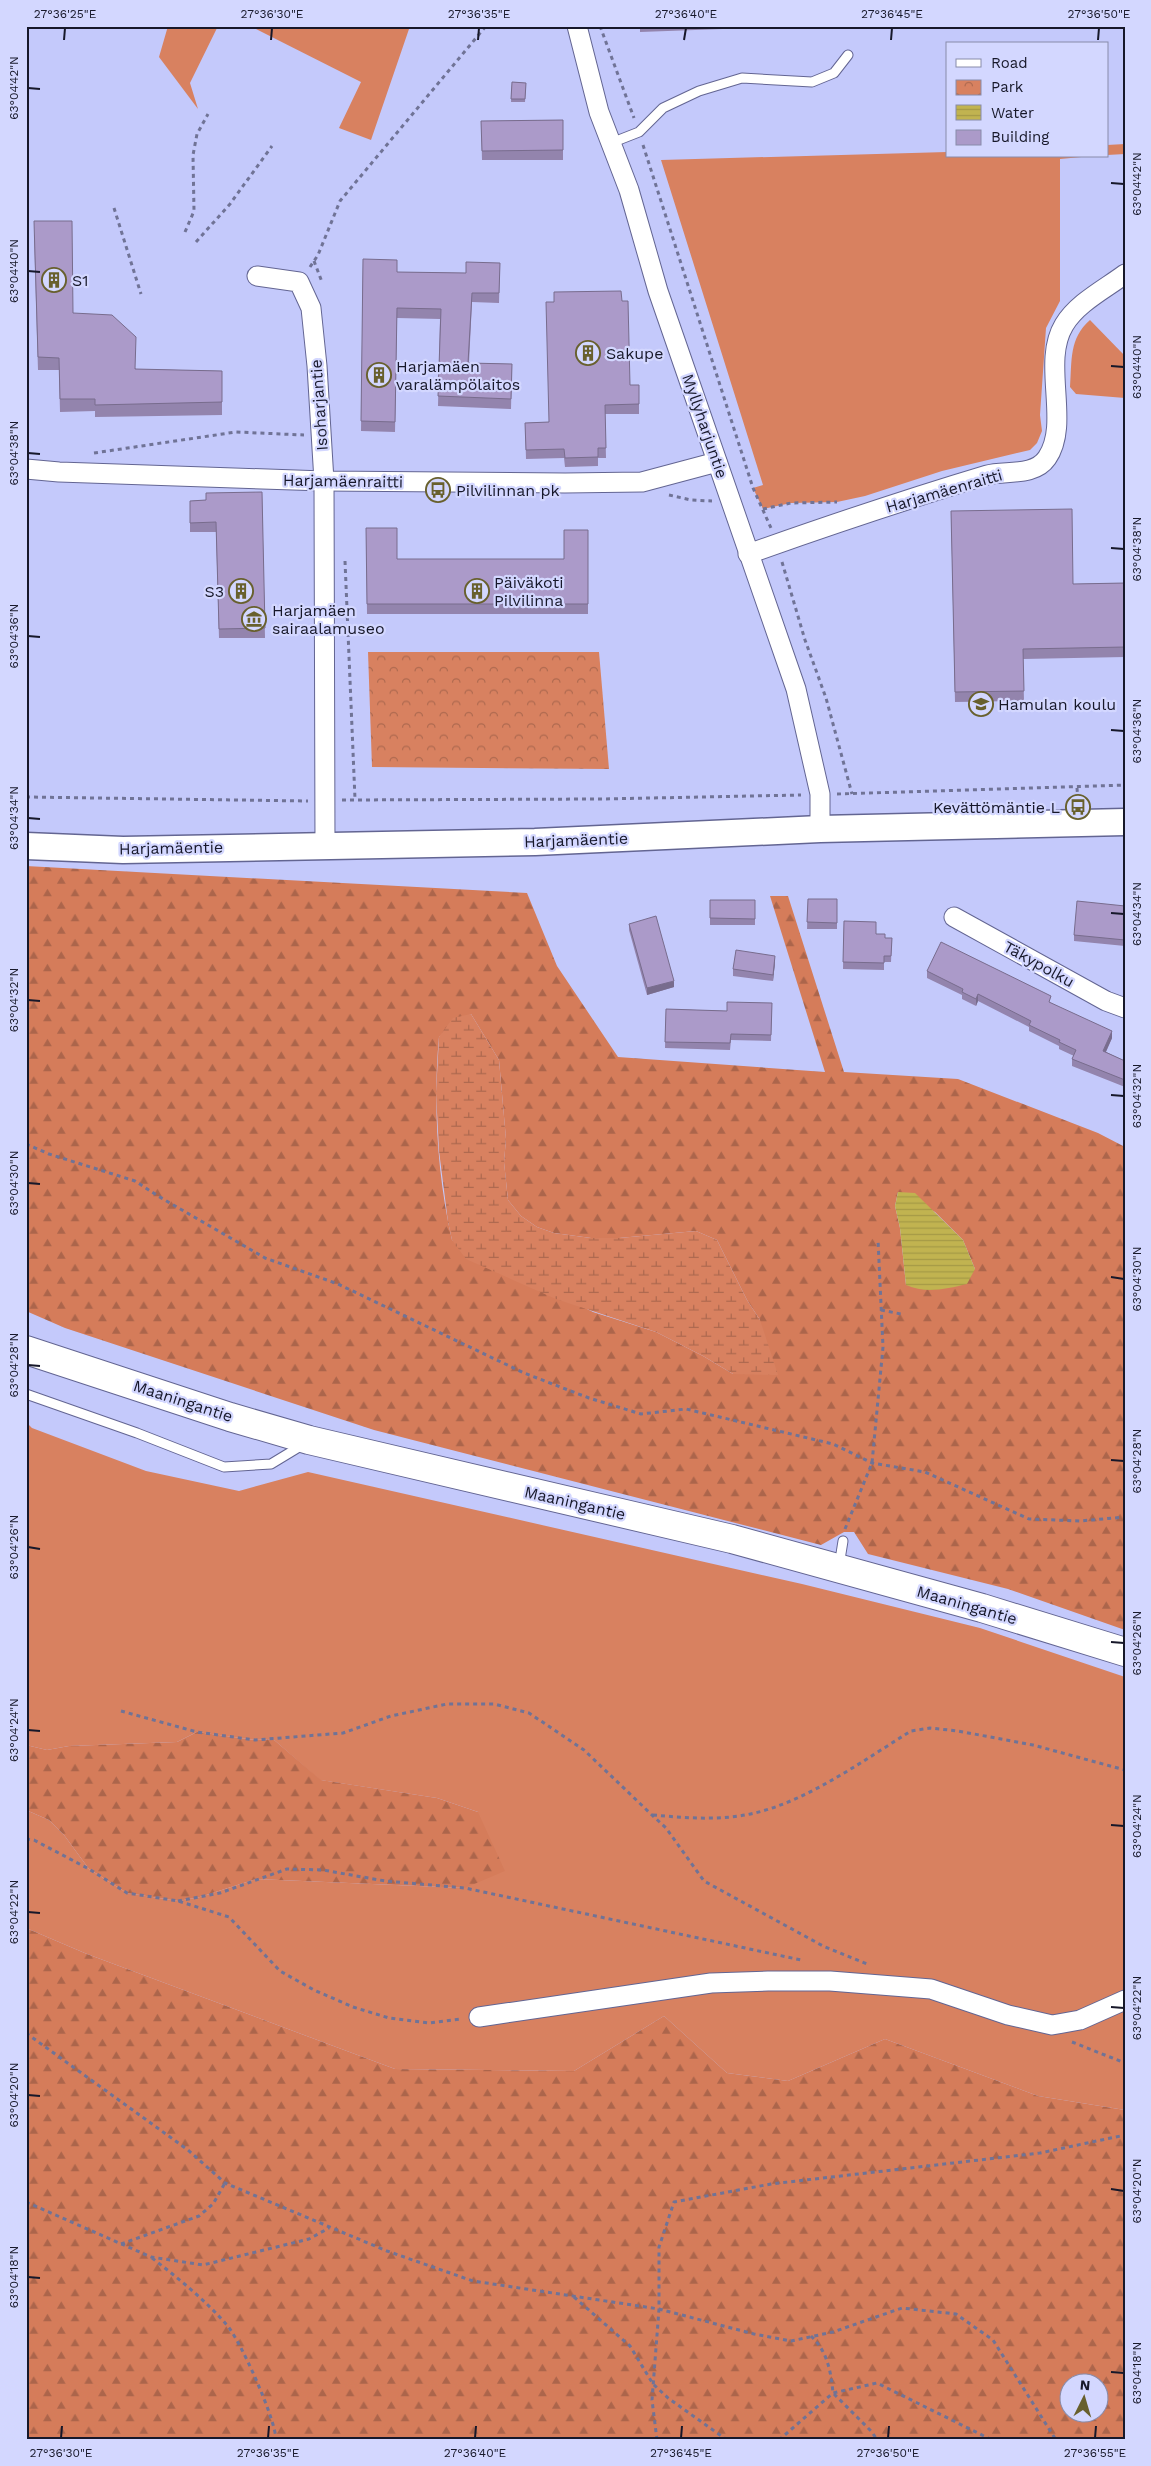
<svg xmlns="http://www.w3.org/2000/svg" width="1151" height="2466" viewBox="0 0 1151 2466" font-family="'Work Sans',sans-serif">
<style>
.green{fill:#d88160}
.forest{fill:url(#forest-firs);fill-rule:evenodd}
.wetland{fill:url(#wetland-marsh)}
.park{fill:url(#park-crowns)}
.water{fill:url(#water-rules)}
.lines{fill:none;stroke-linecap:round;stroke-linejoin:round}
.lane-casing{stroke:#636592;stroke-width:11}
.street-casing{stroke:#636592;stroke-width:21}
.secondary-casing{stroke:#636592;stroke-width:29}
.primary-casing{stroke:#636592;stroke-width:30}
.path{stroke:#707396;stroke-width:3;stroke-dasharray:4 4;stroke-linecap:butt}
.lane{stroke:#fff;stroke-width:9}
.street{stroke:#fff;stroke-width:19}
.secondary{stroke:#fff;stroke-width:26}
.primary{stroke:#fff;stroke-width:28}
.wall{fill:#9384ad}
.shaded-wall{fill:#786c8d}
.building{fill:#ab9ac9;stroke:#786c8d}
.ticks{fill:none;stroke:#17182a;stroke-width:2}
.labels{text-anchor:middle;dominant-baseline:central;stroke-width:4.5;stroke-linejoin:round;paint-order:stroke}
.poi-label{font-size:16px;fill:#17182a;stroke:#d3d7ff;text-anchor:start}
.street-label{font-size:16px;fill:#17182a;stroke:#d3d7ff}
.neatline{fill:none;stroke:#17182a;stroke-width:2}
.ticks-label{font-size:12px;text-anchor:middle;fill:#17182a}
</style>
<defs>
<pattern id="forest-firs" width="22" height="20" patternUnits="userSpaceOnUse" patternTransform="scale(1.25)"><rect width="22" height="20" fill="#d57c5a"/><path d="M5 1l3.5 6h-7zM16 11l3.5 6h-7z" fill="#ac654b"/></pattern>
<pattern id="wetland-marsh" width="20" height="14" patternUnits="userSpaceOnUse" patternTransform="scale(1.25)"><rect width="20" height="14" fill="#d88160"/><path d="M1 5h8M5 5V1M11 12h8M15 12V8" fill="none" stroke="#ae694f"/></pattern>
<pattern id="park-crowns" width="20" height="18" patternUnits="userSpaceOnUse" patternTransform="scale(1.25)"><rect width="20" height="18" fill="#d88160"/><path d="M2 6a3 3 0 1 1 6 0M12 15a3 3 0 1 1 6 0" fill="none" stroke="#ae694f"/></pattern>
<pattern id="water-rules" width="6" height="5" patternUnits="userSpaceOnUse" patternTransform="scale(1.25)"><rect width="6" height="5" fill="#c1b350"/><path d="M0 2.5h6" fill="none" stroke="#a59946"/></pattern>
</defs>
<rect width="100%" height="100%" fill="#c4c9fb"/>
<g class="green">
<path d="M168,26H218L190,83L198,109L159,57Z"/>
<path d="M250,26H391L409,29L371,140L339,128L361,82Z"/>
<path d="M1125,144V154L1107,155V145Z"/>
<path d="M947,152V156H1092L1060,159V301L1046,328L1040,415L1042,431L1037,443L1030,450L942,471L865,496L837,502L791,503L763,509L753,488L763,485L661,160Z"/>
<path d="M1090,320L1125,356V398L1076,394L1070,387C1072,361 1069,338 1090,320Z"/>
<path d="M26,1422L32,1428L146,1471L239,1491L308,1472L802,1584L980,1628L1125,1677V2110L1038,2096L885,2039L788,2081L727,2073L664,2016L574,2071L395,2069L87,1954L26,1928V1810L49,1820L64,1835L89,1869L127,1893L178,1901L200,1897L256,1879L465,1888L478,1812L437,1798L320,1780L273,1739L255,1740L197,1732L177,1742L69,1746L47,1750L26,1745Z"/>
</g>
<g class="forest">
<path d="M26,866L527,893L557,966L618,1057L825,1072L770,896H788L844,1072L958,1079L1098,1133L1125,1147V1630L1008,1589L868,1554L854,1532H844L821,1545L374,1430L65,1328L26,1311ZM471,1014L499,1060L506,1139L504,1162L508,1200L521,1216L537,1227L554,1233L591,1238H619L696,1231L717,1240L747,1300L760,1320L733,1374L703,1356L656,1332L593,1312L452,1240C437,1175 433,1102 439,1037ZM898,1192L935,1212L963,1240L975,1269L906,1285L900,1228L895,1206Z"/>
<path d="M197,1732L255,1740L273,1739L321,1780L437,1798L478,1812L505,1871L465,1888L256,1879L200,1897L178,1901L127,1893L89,1869L64,1835L49,1820L26,1810V1745L47,1750L69,1746L177,1742Z"/>
<path d="M26,1928L87,1954L395,2069L574,2071L664,2016L727,2073L788,2081L885,2039L1038,2096L1125,2110V2440H26ZM1068,2384H1098V2414H1068Z"/>
</g>
<path class="wetland" d="M471,1014L499,1060L506,1139L504,1162L508,1200L521,1216L537,1227L554,1233L591,1238H619L696,1231L717,1240L747,1300L760,1320L778,1375L733,1374L703,1356L656,1332L556,1299L466,1259L452,1240L448,1222L439,1151L436,1093L439,1037L453,1018Z"/>
<path class="park" d="M368,652H599L609,769L372,767Z"/>
<path class="water" d="M898,1192L915,1193L963,1240L975,1269L967,1284C946,1289 926,1294 906,1285L900,1228L895,1206Z"/>
<g class="lines">
<defs>
<g id="lane">
<path d="M611,143L639,132L663,108L699,91L742,78L812,82L834,73L848,55"/>
<path d="M26,1394L137,1433L224,1467L271,1464L304,1444"/>
<path d="M839,1566L843,1541"/>
</g>
<g id="street">
<path d="M577,26L599,112L629,190L658,291L796,689L820,794V829"/>
<path d="M257,276L299,282L311,308L317,366L324,481L325,845"/>
<path d="M26,469L59,472L324,481L565,483L642,482L717,462"/>
<path d="M748,554C827,526 907,499 987,475C1005,470 1034,477 1047,458C1071,423 1041,363 1064,325C1077,303 1105,289 1125,274"/>
<path d="M954,917L1106,1001L1125,1008"/>
<path d="M479,2017L711,1983L768,1981H830L931,1989L1008,2015L1052,2025L1080,2020L1125,2000"/>
</g>
<path id="secondary" d="M26,846L123,850L535,842L820,829L1125,822"/>
<path id="primary" d="M26,1350L230,1417L309,1440L732,1539L982,1608L1125,1652"/>
</defs>
<use href="#lane" class="lane-casing"/>
<use href="#street" class="street-casing"/>
<use href="#secondary" class="secondary-casing"/>
<use href="#primary" class="primary-casing"/>
<g class="path">
<path d="M600,26L634,118"/>
<path d="M643,145L753,488L771,528"/>
<path d="M114,208L141,294"/>
<path d="M185,232L194,211L193,155L197,134L208,114"/>
<path d="M196,242L230,204L272,146"/>
<path d="M314,261L322,282"/>
<path d="M310,267L318,255L340,201L486,26"/>
<path d="M94,453L236,432L304,435"/>
<path d="M669,495L691,500L712,501"/>
<path d="M763,509L791,503L837,502"/>
<path d="M345,561L355,799"/>
<path d="M782,562L805,640L826,698L852,794"/>
<path d="M1077,788L1078,801"/>
<path d="M837,794L1125,785"/>
<path d="M26,797L308,801"/>
<path d="M342,800L602,799L801,795"/>
<path d="M26,1144L49,1154L135,1181L158,1196L265,1258L338,1284L524,1373L589,1398L641,1414L686,1409L833,1444L872,1463L925,1472L1029,1519L1080,1521L1125,1517"/>
<path d="M881,1310L901,1314"/>
<path d="M845,1529L872,1463L883,1347L878,1240"/>
<path d="M121,1711L197,1732L255,1740L343,1733L391,1716L447,1704H494L529,1713L584,1750L652,1815L666,1828L704,1881L823,1946L867,1964"/>
<path d="M653,1815C687,1818 721,1821 755,1813C809,1800 864,1760 911,1731L930,1728L958,1731L1033,1745L1125,1770"/>
<path d="M26,1839L34,1840L89,1869L127,1893L178,1901L229,1917L280,1971L314,1990L353,2007L389,2018L429,2023L461,2019"/>
<path d="M178,1901L220,1893L287,1869L323,1870L385,1881L465,1888L801,1960"/>
<path d="M26,2033L188,2150L225,2183L387,2251L473,2281L659,2309L754,2334L791,2341L833,2332L902,2308L956,2314L993,2340L1056,2440"/>
<path d="M1072,2042L1125,2063"/>
<path d="M26,2202L151,2257L203,2265L309,2239L329,2228"/>
<path d="M121,2244L199,2216L213,2204L225,2183"/>
<path d="M152,2258C178,2278 204,2299 226,2324C240,2339 276,2420 276,2440"/>
<path d="M574,2297L630,2346L653,2384L668,2398L727,2440"/>
<path d="M811,2336C827,2351 831,2371 833,2393L872,2432L877,2440"/>
<path d="M657,2440L652,2400L659,2309V2247L674,2202L771,2184L1040,2153L1125,2135"/>
<path d="M779,2440L833,2393L877,2383L992,2440"/>
</g>
<use href="#lane" class="lane"/>
<use href="#street" class="street"/>
<use href="#secondary" class="secondary"/>
<use href="#primary" class="primary"/>
</g>
<g class="wall">
<path d="M640,26H776V27L640,32Z"/>
<path d="M512,82L526,83L525,102H511Z"/>
<path d="M563,120V160H482L481,121Z"/>
<path d="M34,234L73,313L136,369L222,371V415L95,417V411L60,412L59,370H38Z"/>
<path d="M363,259L397,272L466,273L500,263L499,303L472,302L469,363L512,364L511,409L438,406L440,319L397,318L395,432L361,431Z"/>
<path d="M622,301L630,385L639,404V414H605L606,458H598V466L565,467L564,458L526,459L525,423L549,422Z"/>
<path d="M262,492L265,638H219L216,532H190V501L206,500Z"/>
<path d="M951,511L1073,584L1125,583V657L1023,659L1024,701L955,702Z"/>
<path d="M366,528L397,559H564L588,530V614H367Z"/>
<path d="M808,899H837V929H807Z"/>
<rect x="710" y="900" width="45" height="25"/>
<path d="M1125,906V946L1074,941V935Z"/>
<path d="M844,921L885,938H892L891,962H884V970L843,969Z"/>
<path d="M629,924L674,987L647,995L629,930Z"/>
<path d="M775,962L773,981L733,976V969Z"/>
<path d="M927,971L1051,1003L1112,1038L1106,1052L1125,1061V1087L1072,1066V1059L1074,1056L1059,1049V1046L1029,1031V1027L978,1001L976,1006L962,999V995L927,978Z"/>
<path d="M772,1003L771,1041L731,1040L730,1050L665,1048L666,1009L727,1011Z"/>
</g>
<g class="shaded-wall">
<path d="M775,956V962L773,981V975Z"/>
<path d="M674,981V987L647,995V988Z"/>
<path d="M978,994V1001L976,1006V999Z"/>
<path d="M1112,1031V1038L1103,1058V1051Z"/>
</g>
<g class="building">
<path d="M640,26H691L640,28Z"/>
<path d="M512,82L526,83L525,99H511Z"/>
<path d="M563,120V150L482,151L481,121Z"/>
<path d="M34,221H72L73,313L112,315L136,337L135,369L222,371V402L95,405V399H60L59,358L38,357Z"/>
<path d="M363,259L397,260V272L466,273V262L500,263L499,293H472L468,363L512,364L511,399L438,396L441,309L397,308L395,422L361,421Z"/>
<path d="M621,291L622,301H628L630,385H639V404L605,405L606,448H598V457L565,458L564,449L526,450L525,423L549,422L546,302H554V292Z"/>
<path d="M262,492L265,628L219,629L216,522L190,523V501L206,500V493Z"/>
<path d="M1072,509L1073,584L1125,583V647L1023,649L1024,691L955,692L951,511Z"/>
<path d="M366,528H397V559H564V530H588V604H367Z"/>
<path d="M808,899H837V923L807,922Z"/>
<path d="M710,900H755V919L710,918Z"/>
<path d="M1077,901L1125,906V940L1074,935Z"/>
<path d="M656,916L674,981L647,988L629,924Z"/>
<path d="M844,921L876,922V934H885V938H892L891,956H884V963L843,962Z"/>
<path d="M941,942L1051,996L1049,1002L1112,1031L1103,1051L1125,1061V1080L1072,1059L1076,1050L1059,1042L1060,1040L1029,1025L1031,1021L978,994L976,999L962,992L963,989L927,971Z"/>
<path d="M736,950L775,956L773,975L733,969Z"/>
<path d="M727,1002L772,1003L771,1035L731,1034L730,1043L665,1042L666,1009L727,1011Z"/>
</g>
<path class="ticks" d="M64,40L65,28M271,40L272,28M478,40L479,28M684,40L686,28M891,40L892,28M1098,40L1099,28M28,88L40,89M1111,183L1124,184M28,271L40,272M1111,366L1124,367M28,453L40,454M1111,548L1124,549M28,636L40,637M1111,730L1124,731M28,818L40,819M1111,913L1124,914M28,1000L40,1001M1111,1095L1124,1096M28,1183L40,1184M1111,1277L1124,1279M28,1365L40,1366M1111,1460L1124,1461M28,1547L40,1549M1111,1642L1124,1643M28,1730L40,1731M1111,1825L1124,1826M28,1912L40,1913M1111,2007L1124,2008M28,2095L40,2096M1111,2189L1124,2191M28,2277L40,2278M1111,2372L1124,2373M61,2438L62,2426M268,2438L269,2426M475,2438L476,2426M681,2438L682,2426M888,2438L889,2426M1095,2438L1096,2426"/>
<defs>
<symbol id="building-ring" viewBox="-11 -11 22 22"><circle r="9.5" fill="#d3d7ff" stroke="#68602d" stroke-width="1.5"/><path d="M-4-6H4V6H1V3H-1V6H-4ZM-2.5-4.3h1.7v1.8h-1.7ZM.8-4.3h1.7v1.8H.8ZM-2.5-1h1.7V.8h-1.7ZM.8-1h1.7V.8H.8Z" fill="#68602d"/></symbol>
<symbol id="bus-ring" viewBox="-11 -11 22 22"><circle r="9.5" fill="#d3d7ff" stroke="#68602d" stroke-width="1.5"/><path d="M-5-6H5V4H4V6H2V4H-2V6H-4V4H-5ZM-3.5-4V0h7V-4ZM-3.5 1.2v1.5H-2V1.2ZM2 1.2v1.5H3.5V1.2Z" fill="#68602d"/></symbol>
<symbol id="museum-ring" viewBox="-11 -11 22 22"><circle r="9.5" fill="#d3d7ff" stroke="#68602d" stroke-width="1.5"/><path d="M0-6L6-3V-2H-6V-3ZM-5-1h2V3h-2ZM-1-1h2V3h-2ZM3-1h2V3H3ZM-6 4H6V6H-6Z" fill="#68602d"/></symbol>
<symbol id="school-ring" viewBox="-11 -11 22 22"><circle r="9.5" fill="#d3d7ff" stroke="#68602d" stroke-width="1.5"/><path d="M0-5L7-2L0 1L-7-2ZM-4 1L0 2.5L4 1V4Q0 6-4 4Z" fill="#68602d"/></symbol>
</defs>
<g fill-rule="evenodd">
<use href="#building-ring" x="40" y="266" width="28" height="28"/>
<use href="#building-ring" x="574" y="339" width="28" height="28"/>
<use href="#building-ring" x="365" y="361" width="28" height="28"/>
<use href="#bus-ring" x="424" y="476" width="28" height="28"/>
<use href="#building-ring" x="227" y="577" width="28" height="28"/>
<use href="#building-ring" x="463" y="577" width="28" height="28"/>
<use href="#museum-ring" x="240" y="605" width="28" height="28"/>
<use href="#school-ring" x="967" y="690" width="28" height="28"/>
<use href="#bus-ring" x="1064" y="793" width="28" height="28"/>
</g>
<g class="labels">
<g class="poi-label">
<text x="72" y="280">S1</text>
<text x="606" y="353">Sakupe</text>
<text x="396" y="366">Harjamäen<tspan x="396" dy="18">varalämpölaitos</tspan></text>
<text x="456" y="490">Pilvilinnan pk</text>
<text x="494" y="582">Päiväkoti<tspan x="494" dy="18">Pilvilinna</tspan></text>
<text x="224" y="591" text-anchor="end">S3</text>
<text x="272" y="610">Harjamäen<tspan x="272" dy="18">sairaalamuseo</tspan></text>
<text x="998" y="704">Hamulan koulu</text>
<text x="1060" y="807" text-anchor="end">Kevättömäntie L</text>
</g>
<g class="street-label">
<text transform="translate(319 405) rotate(-94)">Isoharjantie</text>
<text transform="translate(705 426) rotate(71)">Myllyharjuntie</text>
<text transform="translate(343 481) rotate(1)">Harjamäenraitti</text>
<text transform="translate(944 491) rotate(-16)">Harjamäenraitti</text>
<text transform="translate(576 840) rotate(-2)">Harjamäentie</text>
<text transform="translate(171 848) rotate(-1)">Harjamäentie</text>
<text transform="translate(1039 964) rotate(29)">Täkypolku</text>
<text transform="translate(183 1401) rotate(18)">Maaningantie</text>
<text transform="translate(575 1503) rotate(13)">Maaningantie</text>
<text transform="translate(967 1605) rotate(16)">Maaningantie</text>
</g>
</g>
<rect width="1151" height="2466" fill="none" stroke="#d3d7ff" stroke-width="55"/>
<rect x="946" y="42" width="162" height="115" fill="#d3d7ff" stroke="#888baa"/>
<rect x="956" y="59" width="25" height="8" fill="#ffffff" stroke="#888baa"/>
<text x="991" y="68" font-size="15" fill="#17182a">Road</text>
<rect x="956" y="80" width="25" height="15" fill="url(#park-crowns)" stroke="#888baa"/>
<text x="991" y="92" font-size="15" fill="#17182a">Park</text>
<rect x="956" y="105" width="25" height="15" fill="url(#water-rules)" stroke="#888baa"/>
<text x="991" y="118" font-size="15" fill="#17182a">Water</text>
<rect x="956" y="130" width="25" height="15" fill="#ab9ac9" stroke="#888baa"/>
<text x="991" y="142" font-size="15" fill="#17182a">Building</text>
<g transform="translate(1084 2398) rotate(5)"><circle r="24" fill="#d3d7ff" stroke="#888baa"/>
<path d="M0-4L9 19L0 12L-9 19Z" fill="#68602d"/>
<text y="-8" font-size="14" font-weight="bold" text-anchor="middle" fill="#17182a">N</text>
</g>
<rect x="28" y="28" width="1096" height="2410" class="neatline"/>
<g class="ticks-label">
<text x="65" y="18">27°36'25"E</text>
<text x="272" y="18">27°36'30"E</text>
<text x="479" y="18">27°36'35"E</text>
<text x="686" y="18">27°36'40"E</text>
<text x="892" y="18">27°36'45"E</text>
<text x="1099" y="18">27°36'50"E</text>
<text transform="translate(14 88) rotate(-90)" y="4">63°04'42"N</text>
<text transform="translate(1137 184) rotate(-90)" y="4">63°04'42"N</text>
<text transform="translate(14 271) rotate(-90)" y="4">63°04'40"N</text>
<text transform="translate(1137 367) rotate(-90)" y="4">63°04'40"N</text>
<text transform="translate(14 453) rotate(-90)" y="4">63°04'38"N</text>
<text transform="translate(1137 549) rotate(-90)" y="4">63°04'38"N</text>
<text transform="translate(14 636) rotate(-90)" y="4">63°04'36"N</text>
<text transform="translate(1137 731) rotate(-90)" y="4">63°04'36"N</text>
<text transform="translate(14 818) rotate(-90)" y="4">63°04'34"N</text>
<text transform="translate(1137 914) rotate(-90)" y="4">63°04'34"N</text>
<text transform="translate(14 1000) rotate(-90)" y="4">63°04'32"N</text>
<text transform="translate(1137 1096) rotate(-90)" y="4">63°04'32"N</text>
<text transform="translate(14 1183) rotate(-90)" y="4">63°04'30"N</text>
<text transform="translate(1137 1279) rotate(-90)" y="4">63°04'30"N</text>
<text transform="translate(14 1365) rotate(-90)" y="4">63°04'28"N</text>
<text transform="translate(1137 1461) rotate(-90)" y="4">63°04'28"N</text>
<text transform="translate(14 1547) rotate(-90)" y="4">63°04'26"N</text>
<text transform="translate(1137 1643) rotate(-90)" y="4">63°04'26"N</text>
<text transform="translate(14 1730) rotate(-90)" y="4">63°04'24"N</text>
<text transform="translate(1137 1826) rotate(-90)" y="4">63°04'24"N</text>
<text transform="translate(14 1912) rotate(-90)" y="4">63°04'22"N</text>
<text transform="translate(1137 2008) rotate(-90)" y="4">63°04'22"N</text>
<text transform="translate(14 2095) rotate(-90)" y="4">63°04'20"N</text>
<text transform="translate(1137 2191) rotate(-90)" y="4">63°04'20"N</text>
<text transform="translate(14 2277) rotate(-90)" y="4">63°04'18"N</text>
<text transform="translate(1137 2373) rotate(-90)" y="4">63°04'18"N</text>
<text x="61" y="2457">27°36'30"E</text>
<text x="268" y="2457">27°36'35"E</text>
<text x="475" y="2457">27°36'40"E</text>
<text x="681" y="2457">27°36'45"E</text>
<text x="888" y="2457">27°36'50"E</text>
<text x="1095" y="2457">27°36'55"E</text>
</g>
</svg>
